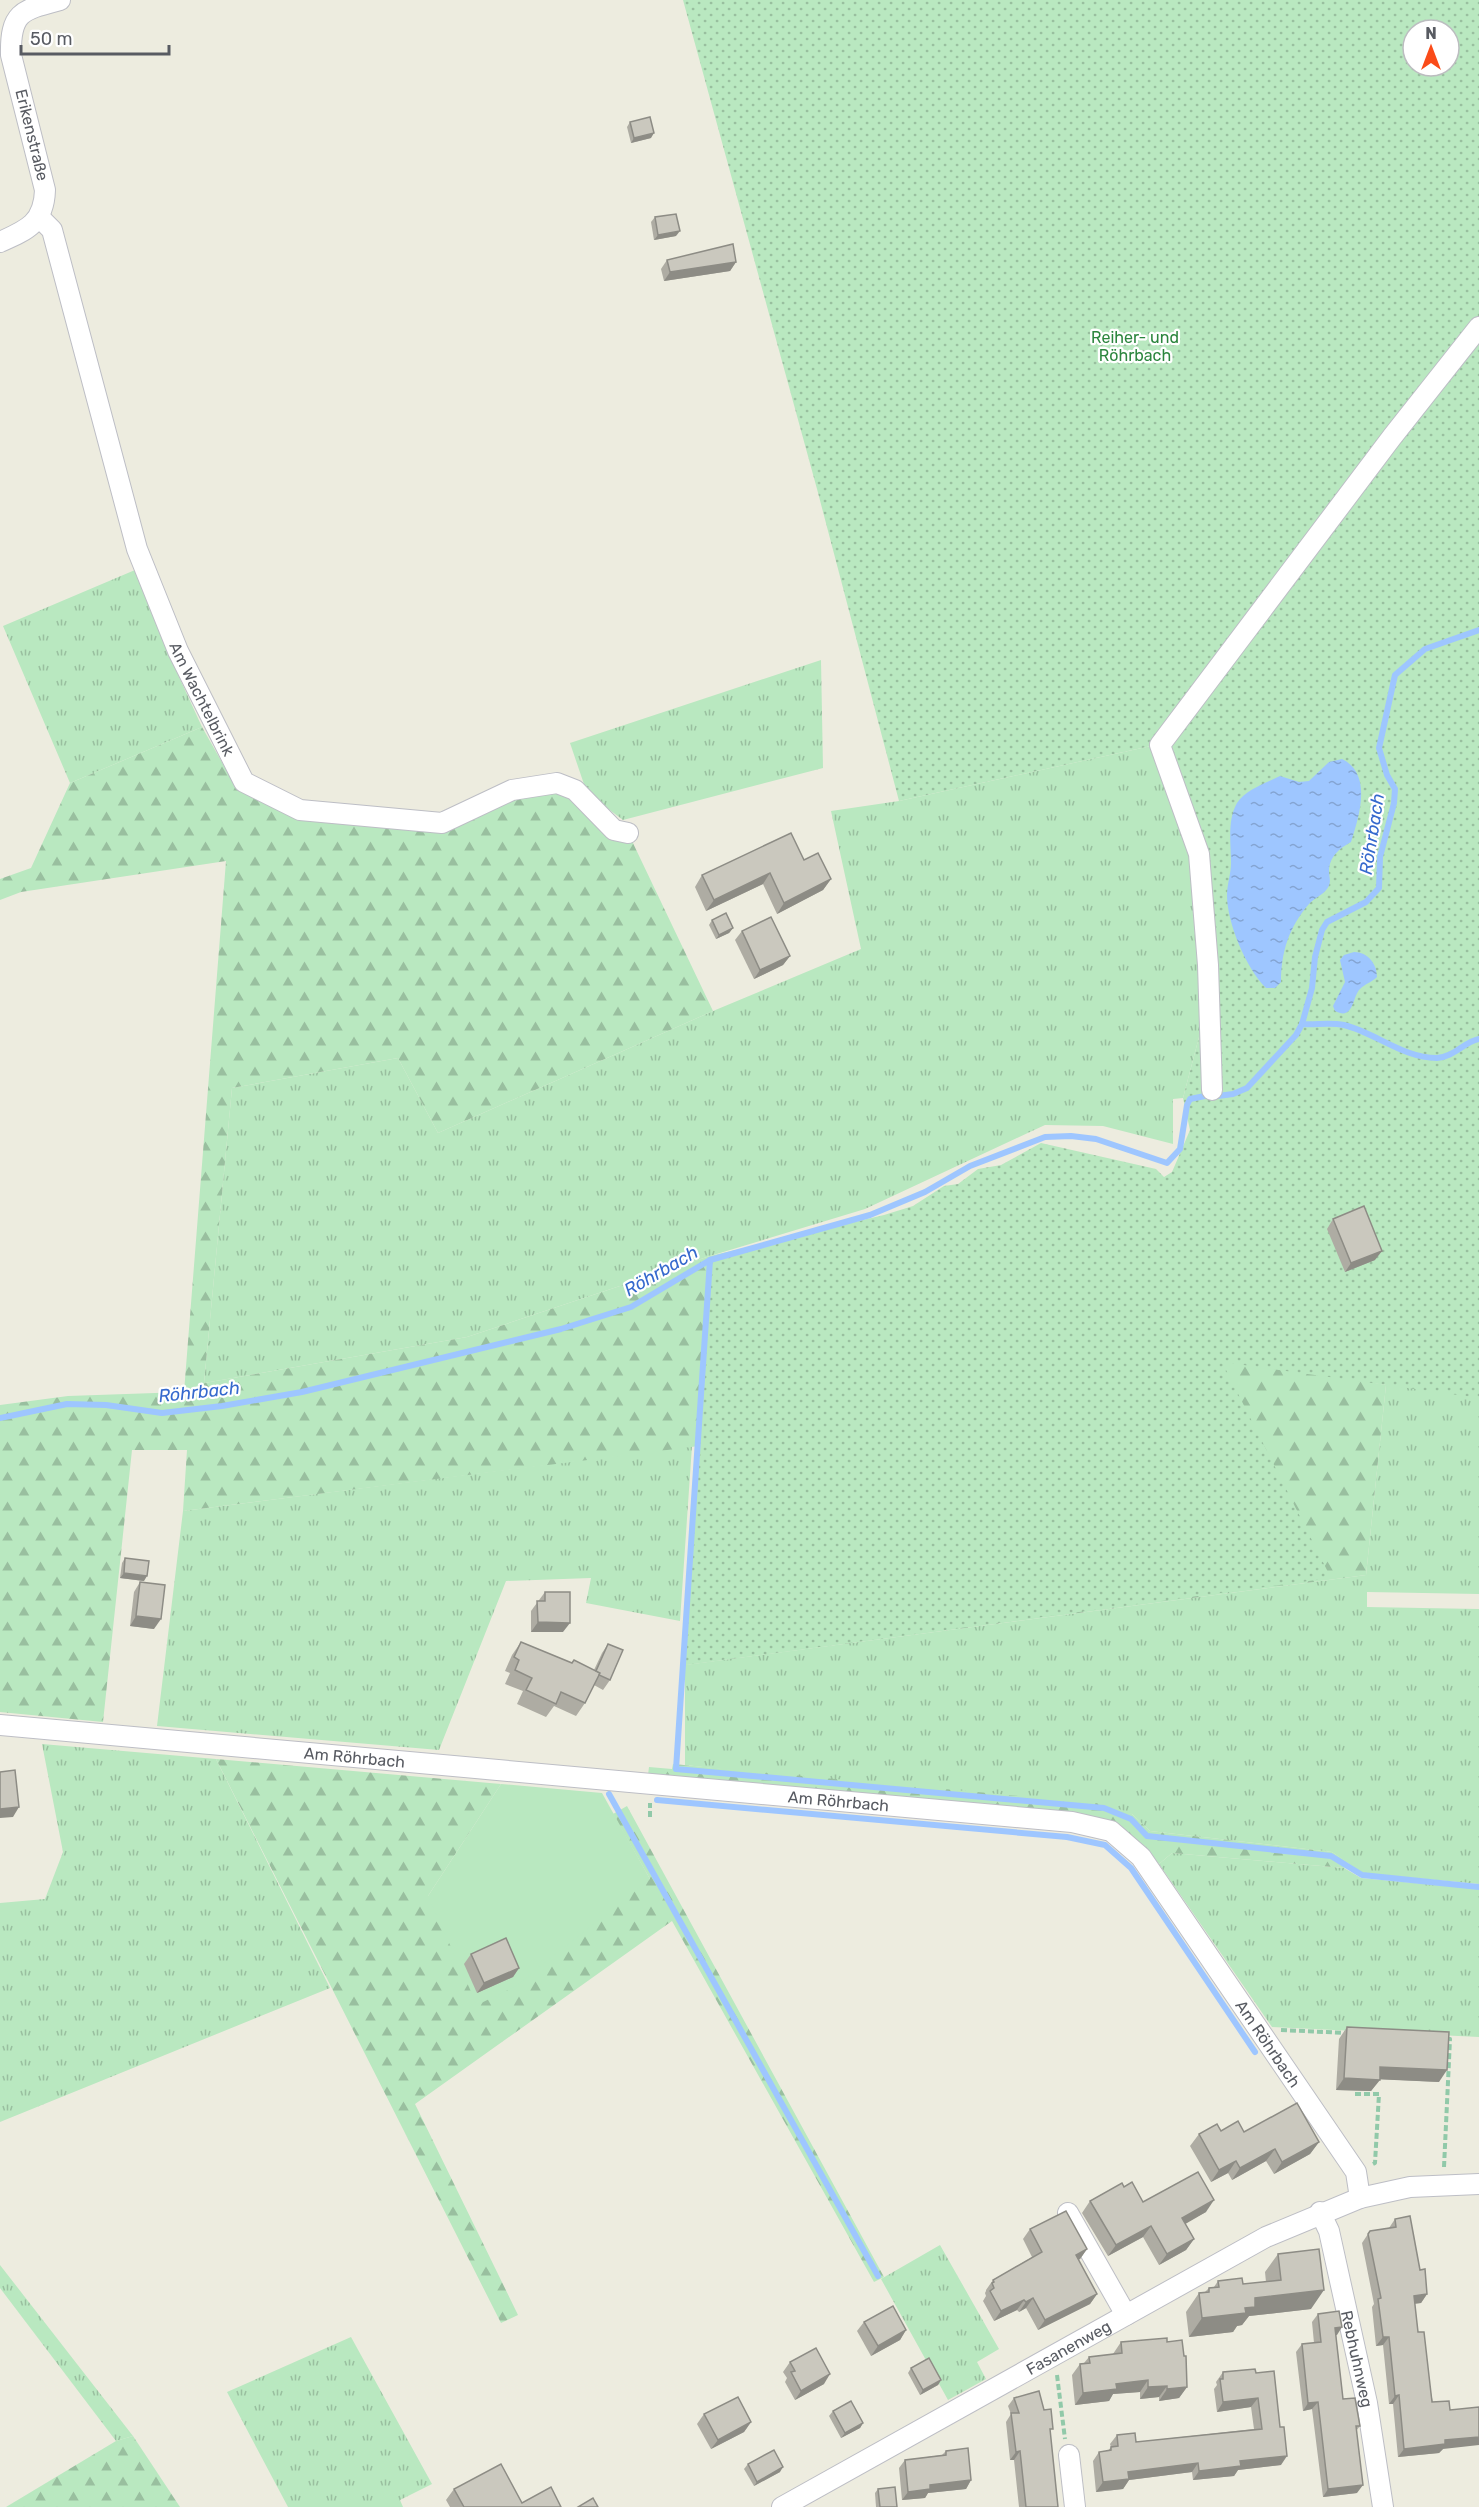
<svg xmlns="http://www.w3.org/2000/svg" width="1479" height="2507" viewBox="0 0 1479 2507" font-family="Rubik,sans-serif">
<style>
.grass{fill:url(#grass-tufts)}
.forest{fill:url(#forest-firs)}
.park{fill:url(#park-dots);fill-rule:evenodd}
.pitch{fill:#b9e8c0}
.water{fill:url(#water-ripples)}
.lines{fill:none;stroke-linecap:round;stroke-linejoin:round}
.stream{stroke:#9ec6ff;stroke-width:6}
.minor-casing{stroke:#bdbec5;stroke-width:22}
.path{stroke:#91c9a9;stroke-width:4;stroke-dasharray:6 3;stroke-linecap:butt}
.minor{stroke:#fff;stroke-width:20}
.wall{fill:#aeaca3}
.shaded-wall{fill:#8d8c85}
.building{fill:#cac8be;stroke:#8d8c85;stroke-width:1.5}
.labels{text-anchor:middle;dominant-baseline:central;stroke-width:4.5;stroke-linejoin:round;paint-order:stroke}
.street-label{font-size:16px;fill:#585b62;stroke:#fff}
.park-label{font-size:16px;fill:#2c863e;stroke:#fff}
.water-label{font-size:18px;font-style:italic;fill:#3569cd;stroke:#fff}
</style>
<defs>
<pattern id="grass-tufts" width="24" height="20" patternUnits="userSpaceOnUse" patternTransform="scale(1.5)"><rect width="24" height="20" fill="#b9e8c0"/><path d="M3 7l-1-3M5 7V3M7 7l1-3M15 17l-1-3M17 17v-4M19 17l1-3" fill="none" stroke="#99bf9f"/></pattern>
<pattern id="forest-firs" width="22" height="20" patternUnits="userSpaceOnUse" patternTransform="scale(1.5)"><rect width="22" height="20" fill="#b9e8c0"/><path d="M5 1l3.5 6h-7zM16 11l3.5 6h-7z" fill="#99bf9f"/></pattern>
<pattern id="park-dots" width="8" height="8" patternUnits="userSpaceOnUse" patternTransform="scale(1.5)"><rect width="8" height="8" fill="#b9e8c0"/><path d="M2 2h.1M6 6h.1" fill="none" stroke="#99bf9f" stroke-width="1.8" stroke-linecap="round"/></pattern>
<pattern id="water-ripples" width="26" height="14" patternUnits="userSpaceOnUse" patternTransform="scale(1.5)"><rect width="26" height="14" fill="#9ec6ff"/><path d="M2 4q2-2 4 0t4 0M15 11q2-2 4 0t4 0" fill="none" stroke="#84a4d2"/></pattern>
</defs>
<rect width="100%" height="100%" fill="#edecdf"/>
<g class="grass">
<path d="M135,570L169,655L202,727L70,783L3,626Z"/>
<path d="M821,660L823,768L623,820L587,793L570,743Z"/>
<path d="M1151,746L1178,815L1192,865L1199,916V1037L1183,1098L1173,1099V1144L1103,1126L1045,1125L865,1209L710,1256L467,1337L204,1383L232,1088L398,1058L438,1133L713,1011L861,949L831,811L899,801Z"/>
<path d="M1479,1077V1594L1367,1592V1607L1479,1609V1884L1362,1873L1332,1852L1150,1831L1132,1814L685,1765V1665L1366,1575L1386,1385Z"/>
<path d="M692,1446L680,1621L586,1603L591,1578L506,1581L439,1750L157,1726L183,1511Z"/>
<path d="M42,1744L216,1759L330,1988L0,2122V1903L45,1899L63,1852Z"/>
<path d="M1172,1853L1344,1868L1361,1878L1479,1889V2037L1272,2027L1159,1864Z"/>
<path d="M940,2245L999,2349L977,2362L986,2379L948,2400L881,2279Z"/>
<path d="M0,2265L133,2436L116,2441L0,2288Z"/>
<path d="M351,2337L432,2484L400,2500L403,2507H288L227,2392Z"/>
</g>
<g class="forest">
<path d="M202,727L236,787L443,831L512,796L556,790L574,796L631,839L713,1011L438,1133L398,1058L232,1088L204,1383L467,1337L710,1256V1263L1386,1385L1366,1575L685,1665L699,1446L183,1511L187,1450H132L103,1722L0,1712V1405L68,1396L184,1392L226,861L21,892L0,900V879L31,868L70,783Z"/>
<path d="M216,1759L501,1784L428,1896L650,1879L613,1814L627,1806L884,2277L874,2282L672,1921L415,2104L518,2315L501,2323Z"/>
<path d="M673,1764L1106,1804L1132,1814L1150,1831L1332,1852L1347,1862L1344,1868L1172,1853L1159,1864L1116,1823L1075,1812L648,1775L649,1767L672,1769Z"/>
<path d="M133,2436L180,2507H6L116,2441Z"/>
</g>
<path class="park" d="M683,0H1479V1398L1222,1362L1331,1578L685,1665L710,1256L884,1215L913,1206L944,1186L958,1184L978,1169L1001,1165L1041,1143L1156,1169L1164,1177L1172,1172L1190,1130L1183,1098L1199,1037V916L1192,865L1178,815L1151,746L899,801L817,489ZM1413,30H1449V66H1413Z"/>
<path class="pitch" d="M501,1784L602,1793L650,1879L516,1986L477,2005L428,1896Z"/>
<g class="water">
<path d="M1342,759C1373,774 1359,817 1351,842C1340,848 1329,857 1329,871C1329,878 1332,882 1327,889C1323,895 1314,898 1309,904C1289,927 1281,952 1281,982L1275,988H1266C1246,968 1227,923 1227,895C1227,884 1231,874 1231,863C1231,844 1227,820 1237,803C1245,790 1266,783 1280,776L1299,782L1309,781L1329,762Z"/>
<path d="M1354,952C1368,952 1377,964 1377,977C1372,982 1365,984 1360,989C1352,997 1354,1021 1335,1011L1333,1006L1345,982L1340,960L1344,955Z"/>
</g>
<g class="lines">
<g class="stream">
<path d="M1302,1024C1316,1025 1330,1022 1344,1025C1376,1033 1403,1058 1437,1058C1454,1057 1464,1042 1479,1039"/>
<path d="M1218,1096L1233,1094L1247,1088L1296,1035L1302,1024L1312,988L1315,957L1322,930L1327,922L1366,902L1379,888L1380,857L1394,803L1395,789L1387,775L1379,748L1395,675L1425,649L1479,630"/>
<path d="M710,1260L676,1769L1104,1808L1131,1819L1147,1836L1331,1856L1362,1875L1479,1887"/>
<path d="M0,1418L67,1404L106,1405L162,1413L222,1406L302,1392L561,1329L631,1307L710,1260L870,1215L925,1192L970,1166L1045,1137L1071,1136L1096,1139L1167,1163L1180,1149L1187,1105L1190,1099L1205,1096"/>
<path d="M609,1794L878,2276"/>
<path d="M657,1800L1067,1837L1105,1845L1131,1868L1255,2052"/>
</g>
<defs>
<g id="minor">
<path id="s1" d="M39,217L52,230L137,549L178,651L244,782L300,810L442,823L512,790L557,783L575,790L614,830L628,833"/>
<path d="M0,242C27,230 44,223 45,190L11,55C10,12 22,10 60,0"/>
<path d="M1212,1090L1208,965L1199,854L1160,745L1392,437L1479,327"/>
<path id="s2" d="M0,1725L1072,1822L1111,1831L1141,1857L1356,2172L1360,2198"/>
<path id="s3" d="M1320,2212L1329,2231L1367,2403L1383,2507"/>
<path d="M1068,2213L1126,2315"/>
<path d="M1069,2455L1075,2507"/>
<path id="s4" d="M782,2507L1266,2237L1360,2198L1410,2187L1479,2184"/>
</g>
</defs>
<use href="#minor" class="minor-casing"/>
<g class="path">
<path d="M650,1817V1803"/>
<path d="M1281,2030L1346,2033"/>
<path d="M1355,2094H1379L1375,2163L1373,2164"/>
<path d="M1444,2167L1450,2039H1444"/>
<path d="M1057,2375L1065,2439"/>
</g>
<use href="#minor" class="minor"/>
</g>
<g class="wall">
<path d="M630,122L651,138L631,143L627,127Z"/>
<path d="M655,217L676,236L654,240L651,222Z"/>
<path d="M667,260L736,262L730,271L664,281L661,269Z"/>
<path d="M804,860L831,879L823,890L777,914L763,884L706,911L695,887L702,875Z"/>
<path d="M712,920L733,928L729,933L716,939L709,925Z"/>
<path d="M742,931L790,956L783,965L754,979L735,940Z"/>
<path d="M1333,1219L1375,1260L1345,1272L1327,1229Z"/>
<path d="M125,1558L144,1581L120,1578L122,1563Z"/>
<path d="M140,1582L154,1629L130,1626L134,1592Z"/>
<path d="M545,1592L563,1632H531V1611Z"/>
<path d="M521,1642L571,1663L574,1660L594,1670L602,1653L608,1644L610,1680L603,1690L594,1685L585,1703L576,1716L554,1706L546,1717L517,1704L523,1691L505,1684L510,1673L505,1671L512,1655Z"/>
<path d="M471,1954L519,1968L513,1977L477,1993L464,1964Z"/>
<path d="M1347,2027L1439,2082L1380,2079L1371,2091L1336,2090L1339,2039Z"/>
<path d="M1221,2131L1244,2132L1319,2142L1310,2154L1274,2174L1266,2161L1232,2180L1228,2173L1211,2182L1190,2146L1199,2134Z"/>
<path d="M1090,2201L1143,2202L1206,2212L1185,2223L1194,2239L1186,2250L1159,2265L1143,2237L1108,2256L1082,2213Z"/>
<path d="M1395,2219L1420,2270L1427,2294L1421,2303L1415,2304L1418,2332L1443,2449L1439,2453L1398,2457L1393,2404H1389L1383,2345L1376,2346L1372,2307L1374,2304L1362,2243L1370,2231L1389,2228Z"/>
<path d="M1030,2229L1087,2249L1080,2259L1078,2260L1097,2294L1090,2304L1038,2330L1026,2308L1019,2312L1017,2310L994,2321L983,2301L986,2296L985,2293L986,2291V2290L993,2280L1032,2257L1023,2239Z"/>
<path d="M1278,2254L1311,2309L1249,2316L1242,2325L1237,2326L1233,2332L1189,2337L1186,2312L1199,2293L1205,2292L1209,2288L1214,2287L1218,2281L1243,2284L1266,2282L1265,2272Z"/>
<path d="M1318,2314L1337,2335H1336L1343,2399L1360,2426L1356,2431L1357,2493L1323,2497L1312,2409L1303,2411L1296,2352L1302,2344L1314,2343L1312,2322Z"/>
<path d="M864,2322L906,2330L900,2340L871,2356L857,2331Z"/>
<path d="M1121,2342H1167L1187,2387L1179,2398L1159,2401V2397L1140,2399V2392L1113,2394L1109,2401L1075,2405L1072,2375L1080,2364L1084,2363L1089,2357L1113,2354Z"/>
<path d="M790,2362L824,2384L795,2400L785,2382L787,2378L783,2372Z"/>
<path d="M911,2368L941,2380L938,2385L920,2395L908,2373Z"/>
<path d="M1223,2372L1256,2373L1281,2465L1238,2470L1234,2476L1193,2480L1192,2472L1129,2480L1123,2489L1096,2492L1093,2461L1099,2452L1108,2451L1111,2447L1110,2444L1117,2435L1136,2442L1254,2429L1251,2407L1217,2412L1214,2389L1217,2385L1216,2382Z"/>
<path d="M1014,2398L1050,2433L1058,2507H1019L1014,2460H1010L1006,2422L1011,2414L1008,2406Z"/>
<path d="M833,2411L863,2423L860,2428L841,2438L829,2416Z"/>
<path d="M704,2414L751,2422L744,2432L711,2449L697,2424Z"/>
<path d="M946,2451L971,2480L966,2489L928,2493L925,2498L902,2500L899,2468L905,2460L942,2455Z"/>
<path d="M748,2464L780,2472L754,2486L744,2469Z"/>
<path d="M454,2489L522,2503L561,2507H450L446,2500Z"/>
<path d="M878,2489L897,2507H876L875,2493Z"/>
</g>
<g class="shaded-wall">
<path d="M654,133L651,138L631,143L634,138Z"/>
<path d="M680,231L676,236L654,240L658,235Z"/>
<path d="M736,262L730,271L664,281L670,272Z"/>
<path d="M770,873L763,884L706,911L714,900Z"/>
<path d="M831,879L823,890L777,914L784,903Z"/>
<path d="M733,928L729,933L716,939L719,935Z"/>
<path d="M790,956L783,965L754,979L760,970Z"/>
<path d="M1382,1251L1375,1260L1345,1272L1351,1263Z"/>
<path d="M124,1573L147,1576L144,1581L120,1578Z"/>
<path d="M136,1616L161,1619L154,1629L130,1626Z"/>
<path d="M538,1622L570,1623L563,1632H531Z"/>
<path d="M19,1807L13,1817L0,1818V1809Z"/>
<path d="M519,1968L513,1977L477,1993L484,1983Z"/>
<path d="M1380,2067L1447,2070L1439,2082L1372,2079Z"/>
<path d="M1344,2078L1380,2080L1371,2091L1336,2090Z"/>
<path d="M1319,2142L1310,2154L1274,2174L1282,2162Z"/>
<path d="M1275,2149L1266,2161L1232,2180L1240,2168Z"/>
<path d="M1236,2161L1228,2173L1211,2182L1219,2170Z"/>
<path d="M1214,2200L1206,2212L1175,2230L1182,2218Z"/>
<path d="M1151,2226L1143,2237L1108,2256L1116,2245Z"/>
<path d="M1194,2239L1186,2250L1159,2265L1167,2254Z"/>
<path d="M1087,2249L1080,2259L1069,2265L1076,2255Z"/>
<path d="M1324,2290L1311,2309L1249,2316L1242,2325L1237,2326L1233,2332L1189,2337L1202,2318L1245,2308L1255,2298Z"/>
<path d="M1097,2294L1090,2304L1038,2330L1045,2320Z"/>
<path d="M1427,2294L1421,2303L1408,2304L1414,2296Z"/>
<path d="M1033,2298L1026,2308L1019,2312L1026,2302Z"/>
<path d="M1024,2300L1017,2310L994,2321L1001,2311Z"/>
<path d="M1342,2327L1337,2335L1330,2336L1335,2328Z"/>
<path d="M906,2330L900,2340L871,2356L878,2346Z"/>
<path d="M1383,2337H1389L1383,2345L1376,2346Z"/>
<path d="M830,2374L824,2384L795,2400L801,2391Z"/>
<path d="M941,2380L938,2385L920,2395L923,2390Z"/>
<path d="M1148,2380L1140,2392L1113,2394L1109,2401L1075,2405L1083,2393L1116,2384Z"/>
<path d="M1167,2386L1159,2397L1140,2399L1148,2387Z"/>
<path d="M1187,2387L1179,2398L1159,2401L1167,2389Z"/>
<path d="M1399,2395L1393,2404H1389L1395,2396Z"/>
<path d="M1258,2398L1251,2407L1217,2412L1223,2402Z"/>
<path d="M1318,2402L1312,2409L1303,2411L1308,2403Z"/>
<path d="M751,2422L744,2432L711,2449L718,2440Z"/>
<path d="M863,2423L860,2428L841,2438L845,2433Z"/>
<path d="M1479,2437V2445L1443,2449L1439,2453L1398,2457L1404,2449L1445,2440Z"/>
<path d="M1020,2451L1014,2460H1010L1016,2452Z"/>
<path d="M1287,2456L1281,2465L1238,2470L1234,2476L1193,2480L1199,2471L1240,2461Z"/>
<path d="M1198,2463L1192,2472L1129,2480L1123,2489L1096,2492L1103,2482L1128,2472Z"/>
<path d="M783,2467L780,2472L754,2486L757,2482Z"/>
<path d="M971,2480L966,2489L928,2493L925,2498L902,2500L908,2492L930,2485Z"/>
<path d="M1363,2485L1357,2493L1323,2497L1328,2489Z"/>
</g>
<g class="building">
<path d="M650,117L654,133L634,138L630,122Z"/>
<path d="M676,214L680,231L658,235L655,217Z"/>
<path d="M733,244L736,262L670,272L667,260Z"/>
<path d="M791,833L804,860L818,853L831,879L784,903L770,873L714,900L702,875Z"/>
<path d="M726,913L733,928L719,935L712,920Z"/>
<path d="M771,917L790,956L760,970L742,931Z"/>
<path d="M1364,1206L1382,1251L1351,1263L1333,1219Z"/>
<path d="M125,1558L149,1561L147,1576L124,1573Z"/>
<path d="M140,1582L165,1585L161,1619L136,1616Z"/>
<path d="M545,1592H570V1623L538,1622L537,1601H545Z"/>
<path d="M521,1642L572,1663L574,1660L600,1673L585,1703L561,1692L556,1704L526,1690L532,1678L515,1670L519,1660L514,1657Z"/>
<path d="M608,1644L623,1650L610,1680L599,1675L600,1673L596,1671Z"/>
<path d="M15,1770L19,1807L0,1809V1772Z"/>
<path d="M506,1938L519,1968L484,1983L471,1954Z"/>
<path d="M1347,2027L1449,2032L1447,2070L1380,2067V2080L1344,2078Z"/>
<path d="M1297,2103L1319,2142L1282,2162L1275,2149L1240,2168L1236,2161L1219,2170L1199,2134L1217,2124L1221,2131L1238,2121L1244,2132Z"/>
<path d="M1198,2172L1214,2200L1182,2218L1194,2239L1167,2254L1151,2226L1116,2245L1090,2201L1122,2183L1124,2187L1132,2182L1143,2202Z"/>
<path d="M1066,2211L1087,2249L1076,2255L1097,2294L1045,2320L1033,2298L1026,2302L1024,2300L1001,2311L990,2291L994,2288L992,2283L994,2282L993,2280L1042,2252L1030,2229Z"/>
<path d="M1410,2216L1420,2270L1425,2269L1427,2294L1414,2296L1418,2332H1424L1432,2402L1449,2401L1450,2410L1479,2407V2437L1445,2440V2444L1404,2449L1399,2395L1395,2396L1389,2337H1383L1378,2299L1381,2298L1368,2234L1370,2231L1396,2227L1395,2219Z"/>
<path d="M1319,2249L1324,2290L1255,2298V2307L1245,2308L1246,2313L1202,2318L1199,2293L1209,2292V2288L1219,2287L1218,2281L1242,2278L1243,2284L1281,2280L1278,2254Z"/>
<path d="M893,2306L906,2330L878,2346L864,2322Z"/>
<path d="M1339,2311L1342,2327L1335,2328L1343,2399L1355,2398L1360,2426H1356L1363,2485L1328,2489L1318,2402L1308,2403L1302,2344L1321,2342L1318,2314Z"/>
<path d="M1167,2338V2342L1182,2340L1184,2356H1186L1187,2387L1167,2389V2386L1148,2387V2380L1116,2384L1117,2389L1083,2393L1080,2364L1090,2363L1089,2357L1122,2353L1121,2342Z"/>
<path d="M816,2348L830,2374L801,2391L791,2372L795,2371L790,2362Z"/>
<path d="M929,2358L941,2380L923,2390L911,2368Z"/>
<path d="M1255,2369L1256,2373L1274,2371L1280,2427H1284L1287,2456L1240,2461L1241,2466L1199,2471L1198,2463L1128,2472L1129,2479L1103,2482L1099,2452L1111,2450V2447L1118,2446L1117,2435L1135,2433L1136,2442L1262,2429L1258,2398L1223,2402L1220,2379H1223V2372Z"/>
<path d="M1039,2391L1044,2410L1051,2409L1053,2429H1050L1058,2507H1026L1020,2451L1016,2452L1011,2413H1019L1014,2398Z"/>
<path d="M738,2397L751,2422L718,2440L704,2414Z"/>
<path d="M851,2401L863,2423L845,2433L833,2411Z"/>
<path d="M968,2448L971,2480L930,2485V2489L908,2492L905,2460L946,2455V2451Z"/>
<path d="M774,2450L783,2467L757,2482L748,2464Z"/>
<path d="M501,2464L522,2503L551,2487L561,2507H464L454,2489Z"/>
<path d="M895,2487L897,2507H880L878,2489Z"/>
<path d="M593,2498L598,2507H578Z"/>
</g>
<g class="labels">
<g class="street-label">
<text transform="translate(32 135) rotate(76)">Erikenstraße</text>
<text stroke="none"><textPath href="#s1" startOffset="512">Am Wachtelbrink</textPath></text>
<text stroke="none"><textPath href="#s2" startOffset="356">Am Röhrbach</textPath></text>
<text stroke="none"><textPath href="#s2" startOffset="842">Am Röhrbach</textPath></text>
<text stroke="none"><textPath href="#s2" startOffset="1382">Am Röhrbach</textPath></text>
<text stroke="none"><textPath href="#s4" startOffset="328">Fasanenweg</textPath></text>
<text stroke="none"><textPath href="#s3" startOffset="152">Rebhuhnweg</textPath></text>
</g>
<g class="park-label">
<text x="1135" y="337">Reiher- und<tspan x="1135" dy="18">Röhrbach</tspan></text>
</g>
<g class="water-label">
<text transform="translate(1372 834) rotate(-81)">Röhrbach</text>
<text transform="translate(661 1271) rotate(-30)">Röhrbach</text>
<text transform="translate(199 1392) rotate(-6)">Röhrbach</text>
</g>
</g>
<g transform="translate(1431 48)"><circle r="28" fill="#ffffff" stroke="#bcbdc0" stroke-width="1.5"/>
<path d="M0-4.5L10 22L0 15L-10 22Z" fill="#fa4b19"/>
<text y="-9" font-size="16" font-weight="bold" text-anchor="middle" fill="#585b62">N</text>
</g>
<path d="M21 45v9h148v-9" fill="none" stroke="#585b62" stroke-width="3"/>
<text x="30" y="45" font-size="18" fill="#585b62" stroke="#ffffff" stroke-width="4.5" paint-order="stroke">50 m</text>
</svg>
